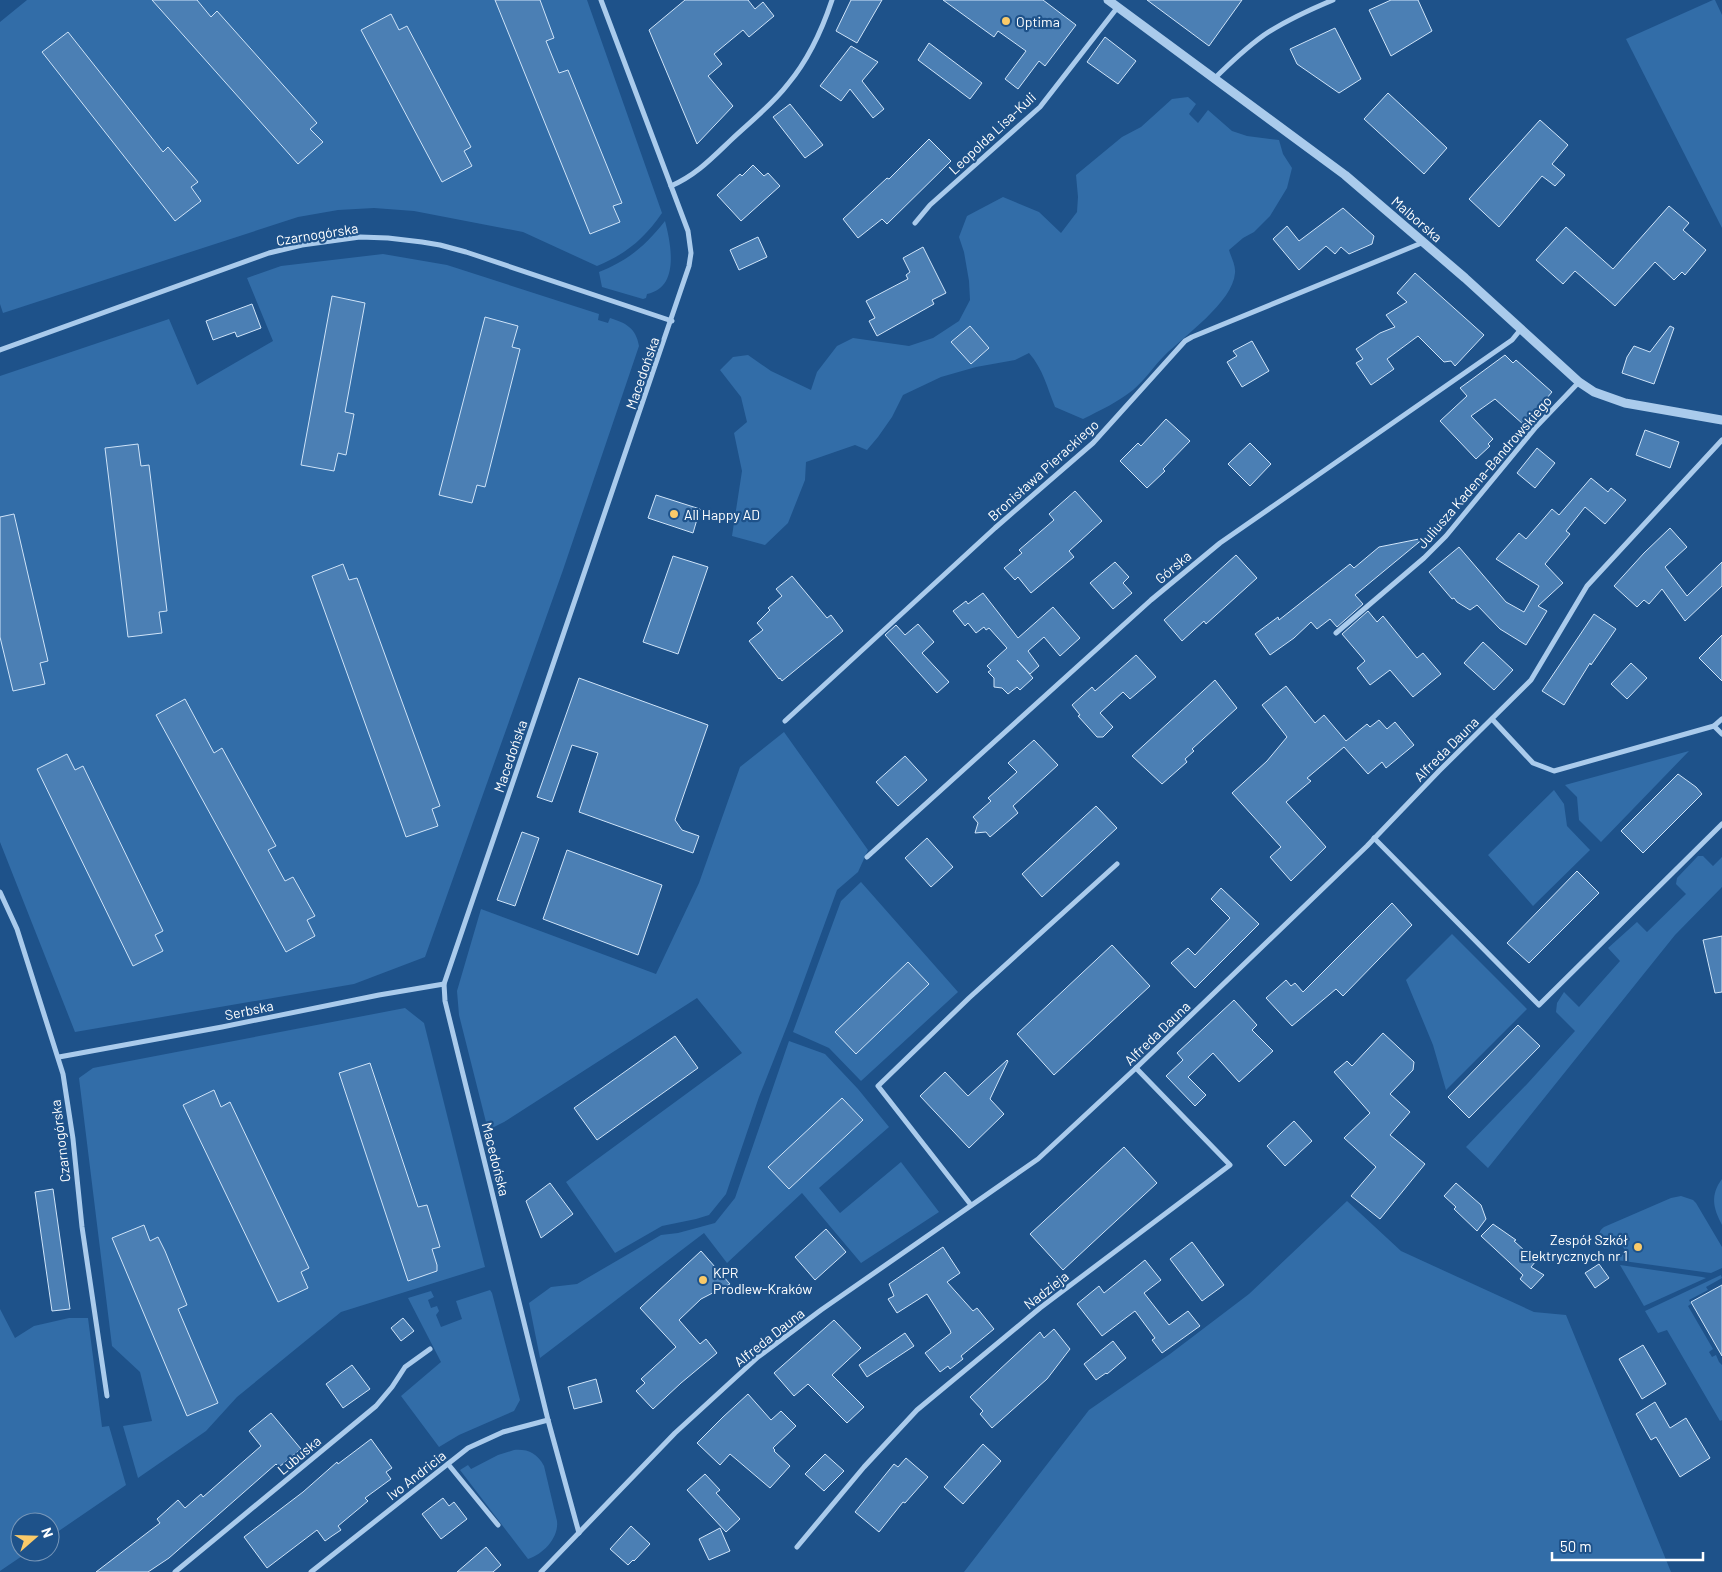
<svg xmlns="http://www.w3.org/2000/svg" width="1722" height="1572" viewBox="0 0 1722 1572" font-family="Barlow,sans-serif">
<style>
.green{fill:#326da8}
.building{fill:#4b7fb4;stroke:#cfe4f9}
.lines{fill:none;stroke-linecap:round;stroke-linejoin:round}
.minor{stroke:#aacbec;stroke-width:5}
.tertiary{stroke:#aacbec;stroke-width:9}
.poi-dot{fill:#faca69;stroke:#1e528a;stroke-width:2}
.labels{text-anchor:middle;dominant-baseline:central;stroke-width:4.5;stroke-linejoin:round;paint-order:stroke}
.poi-label{font-size:14px;fill:#fff;stroke:#1e528a;text-anchor:start}
.street-label{font-size:14px;fill:#fff;stroke:#1e528a}
</style>
<rect width="100%" height="100%" fill="#1e528a"/>
<g class="green">
<path d="M27,0H587L662,213C644,239 626,254 597,266L523,232L414,211L374,208L338,210L298,217L3,313L0,304V22Z"/>
<path d="M1713,0H1715L1722,15V228L1626,39Z"/>
<path d="M1188,97L1196,104L1189,114L1198,123L1208,110L1232,131L1247,136L1279,140L1283,154L1292,168L1287,188L1270,216L1254,232L1243,238L1229,250C1231,257 1236,266 1235,273C1233,302 1184,336 1164,356C1153,367 1145,380 1133,390C1118,402 1101,410 1083,419L1055,407C1047,387 1043,369 1029,353L1015,360L976,367L941,377L903,395L892,417L878,437L867,450L855,445L806,462L805,480L788,523L765,545L732,536L742,471L734,433L747,422L741,397L720,370L733,357L748,355L771,371L811,390L817,372L837,346L853,338L909,346L933,338L959,321L970,300L969,281L964,252L959,237L967,216L1003,197L1039,212L1061,233L1077,212L1078,197L1076,175L1122,137L1141,127L1172,99Z"/>
<path d="M665,221C671,244 680,288 647,294L646,298L643,299L602,287L599,272C629,260 645,246 665,221Z"/>
<path d="M383,254L447,265L599,314L598,320L608,323L610,318C626,323 636,328 639,346L563,570L425,957L354,984L75,1032L0,842V376L169,319L197,385L273,341L247,278L281,266Z"/>
<path d="M784,732L868,850L858,872L837,890L789,1021L759,1097L726,1194L709,1215L696,1219L662,1226L615,1253L566,1182L742,1053L697,998L504,1122L488,1130L459,1015L457,991L481,909L656,974L699,883L740,767Z"/>
<path d="M1689,751L1601,842L1579,820L1577,797L1565,785Z"/>
<path d="M1554,790L1564,804L1567,826L1590,850L1533,906L1488,855Z"/>
<path d="M1698,856H1703L1713,866L1722,857V887L1675,935L1488,1168L1466,1147L1528,1083L1575,1031L1556,1012L1557,1003L1564,992L1579,1007L1620,961L1608,948L1637,922L1647,932L1686,894L1676,884L1677,878Z"/>
<path d="M861,882L958,992L861,1081L829,1048L793,1032L841,901Z"/>
<path d="M1452,934L1527,1009L1446,1090L1433,1045L1406,980Z"/>
<path d="M405,1008L424,1023L485,1267L341,1312L237,1397L206,1431L138,1478L123,1426L152,1421L140,1372L112,1346L79,1078L93,1068Z"/>
<path d="M789,1041L825,1054L858,1089L889,1127L819,1188L840,1213L901,1162L939,1212L861,1263L802,1193L727,1263L704,1233L540,1358L529,1303L551,1287L577,1284L661,1235L678,1233L715,1223L735,1198Z"/>
<path d="M1722,1179V1225C1713,1208 1710,1195 1722,1179Z"/>
<path d="M1681,1196L1693,1200L1696,1203L1722,1247V1268L1711,1273L1616,1260L1613,1256L1627,1254L1619,1240L1601,1243C1598,1237 1598,1231 1604,1227L1671,1198Z"/>
<path d="M1347,1201L1401,1251L1534,1312L1566,1315L1671,1572H964L1089,1410L1170,1354L1249,1294Z"/>
<path d="M1620,1265L1702,1277L1706,1278L1644,1306Z"/>
<path d="M1721,1275L1722,1278L1706,1287L1708,1290L1689,1300L1691,1304L1688,1306L1713,1349L1709,1352L1712,1357L1716,1355L1719,1362L1722,1365V1420L1720,1421L1667,1330L1658,1333L1645,1311Z"/>
<path d="M490,1290L492,1293L520,1400L514,1411L459,1435L439,1447L401,1396L441,1362L408,1298L431,1291L434,1297L428,1300L431,1308L437,1306L439,1311L436,1315L441,1327L462,1319L456,1301Z"/>
<path d="M0,1309L15,1338L34,1326L69,1318H88L102,1427L109,1426L126,1485L50,1537V1522H20V1552H28L0,1571Z"/>
<path d="M514,1450C528,1449 537,1453 544,1466L557,1521C559,1537 544,1554 528,1559L460,1470L468,1465L471,1469L498,1455Z"/>
</g>
<g class="building">
<path d="M152,0H197L211,17L217,11L317,123L310,129L323,142L298,164Z"/>
<path d="M495,0H540L554,38L546,41L559,73L568,70L622,203L613,206L620,222L590,234Z"/>
<path d="M685,0H748L755,9L763,2L774,16L749,37L743,30L714,54L722,64L708,76L733,106L697,144L649,30Z"/>
<path d="M851,0H882L857,43L836,31Z"/>
<path d="M943,0H1043L1076,25L1045,66L1039,61L1018,89L1005,79L1026,51L998,31L994,37Z"/>
<path d="M1147,0H1242L1209,46Z"/>
<path d="M1391,0H1418L1432,31L1391,56L1369,10Z"/>
<path d="M391,14L399,30L407,26L471,147L464,151L472,166L442,182L361,30Z"/>
<path d="M1335,28L1361,79L1339,93L1297,64L1290,49Z"/>
<path d="M68,32L163,152L168,147L198,182L191,187L201,201L175,221L42,52Z"/>
<path d="M1105,37L1136,61L1118,84L1087,62Z"/>
<path d="M929,43L982,83L970,99L918,60Z"/>
<path d="M851,46L878,62L862,81L884,109L873,118L850,89L841,101L820,86Z"/>
<path d="M1388,93L1447,148L1424,174L1364,119Z"/>
<path d="M790,104L823,145L805,158L773,117Z"/>
<path d="M1540,120L1568,145L1552,164L1565,175L1555,186L1542,176L1499,227L1469,199Z"/>
<path d="M929,139L951,161L887,224L882,219L858,238L843,219L887,178L889,179Z"/>
<path d="M753,165L764,176L768,173L780,186L741,221L717,195L740,174L742,176Z"/>
<path d="M1669,206L1689,223L1683,230L1706,250L1685,275L1682,272L1674,280L1655,262L1615,306L1575,271L1563,284L1536,260L1566,227L1613,269Z"/>
<path d="M1343,208L1374,236L1372,244L1349,254L1341,247L1335,254L1326,246L1299,270L1273,239L1287,226L1299,241Z"/>
<path d="M758,237L767,257L739,270L730,250Z"/>
<path d="M923,247L946,293L932,300L934,304L877,336L869,321L875,318L866,301L908,279L906,275L910,272L903,258Z"/>
<path d="M1415,273L1484,335L1455,366L1451,361L1444,362L1418,336L1387,359L1394,369L1371,385L1356,363L1363,359L1356,349L1380,333L1395,327L1386,315L1407,302L1397,293Z"/>
<path d="M332,296L365,303L345,412L354,414L346,455L338,453L334,471L301,465Z"/>
<path d="M252,304L261,328L237,337L235,332L213,340L206,321Z"/>
<path d="M485,317L518,326L512,347L520,349L485,487L477,485L472,503L439,495Z"/>
<path d="M970,326L989,348L971,364L951,342Z"/>
<path d="M1670,326L1674,328L1654,384L1622,373L1627,357L1634,346L1650,352Z"/>
<path d="M1252,341L1269,371L1242,387L1227,362L1237,356L1233,351Z"/>
<path d="M1505,355L1513,363L1516,360L1552,392L1524,425L1495,399L1471,416L1493,439L1488,444L1490,446L1476,459L1440,421L1467,396L1460,388Z"/>
<path d="M1166,419L1190,441L1163,469L1165,471L1147,488L1120,461L1138,443L1141,446Z"/>
<path d="M1645,430L1679,442L1670,468L1636,455Z"/>
<path d="M1250,443L1271,464L1250,486L1228,464Z"/>
<path d="M138,444L141,466L149,465L167,611L159,612L162,633L128,637L105,448Z"/>
<path d="M1537,448L1555,463L1535,488L1517,473Z"/>
<path d="M1591,478L1608,492L1611,488L1626,500L1605,524L1585,507L1566,531L1570,534L1545,564L1563,583L1538,606L1547,611L1526,645L1500,629L1477,605L1470,610L1457,602L1454,598L1452,599L1429,572L1459,547L1506,602L1524,612L1539,586L1496,559L1519,533L1526,539L1552,509L1559,515Z"/>
<path d="M1075,491L1102,521L1069,551L1074,557L1031,593L1018,577L1015,580L1004,568L1022,553L1019,550L1054,520L1049,514Z"/>
<path d="M656,495L700,509L693,533L648,518Z"/>
<path d="M14,514L48,661L40,663L45,684L13,691L0,637V517Z"/>
<path d="M1670,528L1687,547L1665,567L1687,596L1722,562V586L1685,621L1662,589L1649,604L1644,600L1637,607L1614,586L1644,553Z"/>
<path d="M1424,538L1355,595L1363,604L1337,627L1330,619L1317,629L1311,622L1294,638L1270,655L1255,634L1278,617L1279,620L1350,564L1354,568L1379,547Z"/>
<path d="M1236,555L1257,578L1206,624L1204,621L1182,641L1164,620Z"/>
<path d="M673,556L708,567L678,654L643,642Z"/>
<path d="M1115,562L1129,577L1123,583L1132,593L1113,609L1090,583Z"/>
<path d="M343,564L349,580L357,578L440,806L432,809L438,826L406,837L312,576Z"/>
<path d="M792,576L827,618L831,615L843,631L782,681L780,678L779,679L749,641L763,630L757,623L770,610L768,608L782,596L776,589Z"/>
<path d="M983,593L1018,638L1053,607L1080,638L1060,656L1044,637L1028,651L1039,666L1030,674L1017,660L1033,678L1020,690L1017,687L1008,694L1002,688L994,687V678L988,672L991,670L987,666L1007,648L989,628L986,630L984,627L976,633L968,623L965,626L953,611L966,601L968,604Z"/>
<path d="M1368,611L1377,622L1383,616L1417,658L1423,653L1441,674L1413,697L1390,670L1370,685L1357,668L1365,661L1342,634Z"/>
<path d="M1594,614L1616,629L1591,665L1590,663L1564,705L1542,691Z"/>
<path d="M918,624L934,642L922,653L949,682L937,693L885,635L896,625L905,635Z"/>
<path d="M1722,635V681L1699,658Z"/>
<path d="M1483,642L1513,670L1494,690L1464,663Z"/>
<path d="M1136,655L1156,677L1130,699L1123,692L1100,713L1113,727L1103,737H1097L1078,716L1080,715L1072,705L1092,687L1095,691Z"/>
<path d="M1631,663L1647,678L1627,699L1611,684Z"/>
<path d="M579,678L708,725L675,820L682,830L699,836L693,853L579,812L598,753L572,745L552,802L537,797Z"/>
<path d="M1215,680L1237,708L1192,749L1194,751L1185,759L1187,762L1162,784L1132,756Z"/>
<path d="M1286,686L1315,723L1324,715L1346,741L1367,724L1370,727L1379,720L1387,729L1395,722L1414,745L1386,768L1382,762L1368,774L1344,747L1307,778L1311,781L1286,802L1326,847L1291,881L1270,857L1281,847L1232,793L1267,761L1287,737L1262,705Z"/>
<path d="M185,699L214,753L222,748L234,770L276,846L268,850L285,881L293,877L315,916L307,920L315,936L286,952L156,715Z"/>
<path d="M1034,740L1058,765L1013,806L1018,813L990,837L986,832L975,833L978,823L973,817L991,801L988,798L1017,772L1008,763Z"/>
<path d="M67,754L75,770L83,766L163,931L155,935L163,951L133,966L37,769Z"/>
<path d="M905,756L927,780L898,806L876,782Z"/>
<path d="M1678,774L1696,787L1702,794L1643,853L1621,831Z"/>
<path d="M1096,806L1117,828L1042,897L1022,874Z"/>
<path d="M522,832L539,838L515,906L497,900Z"/>
<path d="M927,838L953,867L931,887L905,858Z"/>
<path d="M567,850L662,885L638,955L543,919Z"/>
<path d="M1577,871L1599,893L1529,963L1507,943Z"/>
<path d="M1221,888L1259,924L1195,988L1171,963L1188,948L1195,955L1230,918L1211,899Z"/>
<path d="M1392,903L1412,925L1343,996L1336,989L1292,1026L1266,998L1286,980L1291,986L1295,983L1303,992Z"/>
<path d="M1722,936V992L1715,993L1703,940Z"/>
<path d="M1112,945L1150,986L1054,1075L1017,1034Z"/>
<path d="M908,962L929,984L856,1054L835,1032Z"/>
<path d="M1234,1000L1257,1025L1252,1030L1273,1051L1239,1082L1213,1053L1188,1077L1206,1095L1195,1106L1166,1076L1183,1060L1177,1053Z"/>
<path d="M1518,1025L1540,1046L1469,1118L1448,1097Z"/>
<path d="M1383,1033L1414,1062L1413,1070L1390,1094L1410,1112L1390,1135L1425,1164L1380,1219L1351,1196L1376,1167L1344,1138L1370,1113L1334,1072L1347,1061L1352,1066Z"/>
<path d="M675,1036L698,1068L597,1140L574,1108Z"/>
<path d="M1007,1060L1008,1061L990,1099L1004,1114L969,1148L920,1096L945,1072L968,1096Z"/>
<path d="M370,1063L418,1207L427,1205L440,1247L432,1249L437,1265V1271L408,1281L339,1073Z"/>
<path d="M214,1090L221,1107L230,1102L309,1268L301,1272L308,1288L278,1302L183,1105Z"/>
<path d="M842,1098L863,1120L789,1189L768,1167Z"/>
<path d="M1294,1121L1312,1141L1285,1166L1267,1146Z"/>
<path d="M1124,1147L1157,1183L1063,1270L1030,1234Z"/>
<path d="M550,1183L573,1214L541,1238L526,1201Z"/>
<path d="M1456,1183L1481,1205L1486,1219L1477,1231L1454,1209L1456,1207L1444,1196Z"/>
<path d="M53,1189L70,1309L52,1311L35,1192Z"/>
<path d="M1493,1224L1516,1240L1514,1241L1536,1261L1531,1267L1544,1275L1531,1289L1520,1279L1523,1275L1481,1236Z"/>
<path d="M144,1225L150,1241L158,1237L165,1251L187,1305L178,1309L218,1403L187,1416L112,1238Z"/>
<path d="M826,1229L846,1252L815,1280L795,1257Z"/>
<path d="M1192,1242L1224,1285L1202,1301L1170,1259Z"/>
<path d="M943,1247L960,1273L947,1282L973,1311L977,1308L994,1329L961,1356L963,1359L950,1369L948,1366L940,1372L925,1353L951,1333L950,1330L927,1294L897,1313L888,1299L894,1296L889,1284Z"/>
<path d="M701,1251L730,1284L701,1299L679,1320L700,1344L706,1339L717,1353L681,1383L653,1409L636,1391L645,1383L641,1379L676,1347L640,1308Z"/>
<path d="M1145,1260L1161,1280L1144,1293L1169,1325L1188,1311L1200,1326L1162,1353L1152,1340L1155,1338L1135,1311L1102,1336L1077,1304L1099,1286L1104,1293Z"/>
<path d="M1599,1264L1609,1278L1595,1288L1585,1273Z"/>
<path d="M1722,1285V1356L1691,1302Z"/>
<path d="M403,1318L414,1331L401,1341L391,1328Z"/>
<path d="M834,1320L861,1348L832,1375L864,1407L847,1423L808,1384L794,1396L774,1373Z"/>
<path d="M1054,1329L1070,1349L1047,1379L992,1428L980,1414L983,1411L970,1397L1040,1332L1044,1338Z"/>
<path d="M905,1333L914,1346L867,1377L859,1365Z"/>
<path d="M1113,1341L1126,1358L1107,1374L1106,1373L1096,1380L1084,1364Z"/>
<path d="M1643,1345L1666,1384L1642,1399L1619,1359Z"/>
<path d="M352,1365L370,1389L343,1408L326,1384Z"/>
<path d="M596,1379L602,1402L574,1409L568,1387Z"/>
<path d="M748,1394L771,1420L781,1411L796,1426L773,1448L775,1450L774,1451L790,1466L770,1488L730,1454L720,1465L697,1443L723,1417Z"/>
<path d="M1655,1402L1670,1428L1686,1418L1710,1458L1680,1477L1656,1437L1651,1440L1636,1414Z"/>
<path d="M271,1413L301,1449L279,1467L276,1464L169,1558L148,1572H96L160,1523L157,1519L178,1500L185,1508L201,1494L203,1497L261,1446L249,1431Z"/>
<path d="M371,1439L392,1468L386,1472L391,1479L365,1498L368,1501L338,1526L341,1530L332,1536L325,1541L317,1530L267,1568L244,1537L303,1492L337,1462L338,1464Z"/>
<path d="M983,1444L1001,1461L963,1504L944,1487Z"/>
<path d="M825,1454L844,1471L824,1491L805,1474Z"/>
<path d="M906,1458L928,1477L905,1503L903,1502L879,1532L855,1512L894,1464L898,1467Z"/>
<path d="M705,1474L720,1490L716,1493L740,1519L726,1532L687,1490Z"/>
<path d="M443,1498L449,1506L454,1502L467,1519L441,1539L422,1514Z"/>
<path d="M631,1526L650,1544L634,1561L633,1560L628,1565L610,1549Z"/>
<path d="M720,1528L730,1551L709,1560L699,1539Z"/>
<path d="M486,1547L501,1565L493,1572H457Z"/>
</g>
<g class="lines">
<g class="minor">
<path d="M1214,79C1230,63 1246,48 1264,35C1285,21 1309,10 1333,0"/>
<path d="M671,186C696,175 711,159 731,140C750,122 772,105 788,84C809,59 822,30 832,0"/>
<path d="M915,223L930,205L1040,107L1117,8"/>
<path d="M0,350L269,253L302,245L360,237L388,238L422,242L440,245L466,252L672,321"/>
<path d="M1336,633L1424,558L1446,536L1536,427L1579,382"/>
<path d="M1492,719L1533,763L1554,771L1714,726L1722,719"/>
<path d="M785,721L995,528L1093,443L1185,341L1192,337L1424,242"/>
<path d="M1714,726L1722,734"/>
<path d="M1374,838L1539,1005L1722,824"/>
<path d="M867,857L1151,600L1220,543L1512,340L1521,329"/>
<path d="M0,892L17,929L63,1074L73,1139L82,1227L107,1396"/>
<path d="M59,1057L222,1027L379,995L444,984"/>
<path d="M971,1205L878,1086L969,998L1117,864"/>
<path d="M448,1464L498,1525"/>
<path d="M579,1533L548,1420L445,1001L444,984L689,266L691,253L688,231L601,0"/>
<path d="M797,1547L864,1467L917,1410L1040,1308L1230,1165L1136,1068"/>
<path d="M175,1572L376,1406L392,1387L405,1367L430,1349"/>
<path d="M311,1572L468,1448L503,1432L548,1420"/>
<path d="M541,1572L675,1433L758,1357L821,1310L1038,1159L1136,1068L1367,846L1439,771L1531,680L1587,586L1722,440"/>
</g>
<path class="tertiary" d="M1108,0L1345,175L1465,278L1579,382L1594,392L1625,403L1722,420"/>
</g>
<g class="poi-dot">
<circle cx="1006" cy="21" r="5"/>
<circle cx="674" cy="514" r="5"/>
<circle cx="1638" cy="1247" r="5"/>
<circle cx="703" cy="1280" r="5"/>
</g>
<g class="labels">
<g class="poi-label">
<text x="1016" y="21">Optima</text>
<text x="684" y="514">All Happy AD</text>
<text x="1628" y="1239" text-anchor="end">Zespół Szkół<tspan x="1628" dy="16">Elektrycznych nr 1</tspan></text>
<text x="713" y="1272">KPR<tspan x="713" dy="16">Prodlew-Kraków</tspan></text>
</g>
<g class="street-label">
<text transform="translate(992 133) rotate(-43)">Leopolda Lisa-Kuli</text>
<text transform="translate(1417 219) rotate(41)">Malborska</text>
<text transform="translate(317 234) rotate(-9)">Czarnogórska</text>
<text transform="translate(642 373) rotate(-71)">Macedońska</text>
<text transform="translate(1043 470) rotate(-42)">Bronisława Pierackiego</text>
<text transform="translate(1484 472) rotate(-49)">Juliusza Kadena-Bandrowskiego</text>
<text transform="translate(1173 567) rotate(-40)">Górska</text>
<text transform="translate(1446 749) rotate(-45)">Alfreda Dauna</text>
<text transform="translate(510 756) rotate(-71)">Macedońska</text>
<text transform="translate(249 1010) rotate(-12)">Serbska</text>
<text transform="translate(1157 1033) rotate(-44)">Alfreda Dauna</text>
<text transform="translate(60 1141) rotate(-97)">Czarnogórska</text>
<text transform="translate(496 1159) rotate(76)">Macedońska</text>
<text transform="translate(1046 1290) rotate(-38)">Nadzieja</text>
<text transform="translate(769 1337) rotate(-38)">Alfreda Dauna</text>
<text transform="translate(299 1455) rotate(-40)">Lubuska</text>
<text transform="translate(416 1475) rotate(-38)">Ivo Andricia</text>
</g>
</g>
<g transform="translate(35 1537) rotate(70)"><circle r="24" fill="#1e528a" stroke="#7897b9"/>
<path d="M0-4L9 19L0 12L-9 19Z" fill="#faca69"/>
<text y="-8" font-size="14" font-weight="bold" text-anchor="middle" fill="#ffffff">N</text>
</g>
<path d="M1552 1552v8h151v-8" fill="none" stroke="#ffffff" stroke-width="2.5"/>
<text x="1560" y="1552" font-size="15" fill="#ffffff" stroke="#1e528a" stroke-width="4" paint-order="stroke">50 m</text>
</svg>
